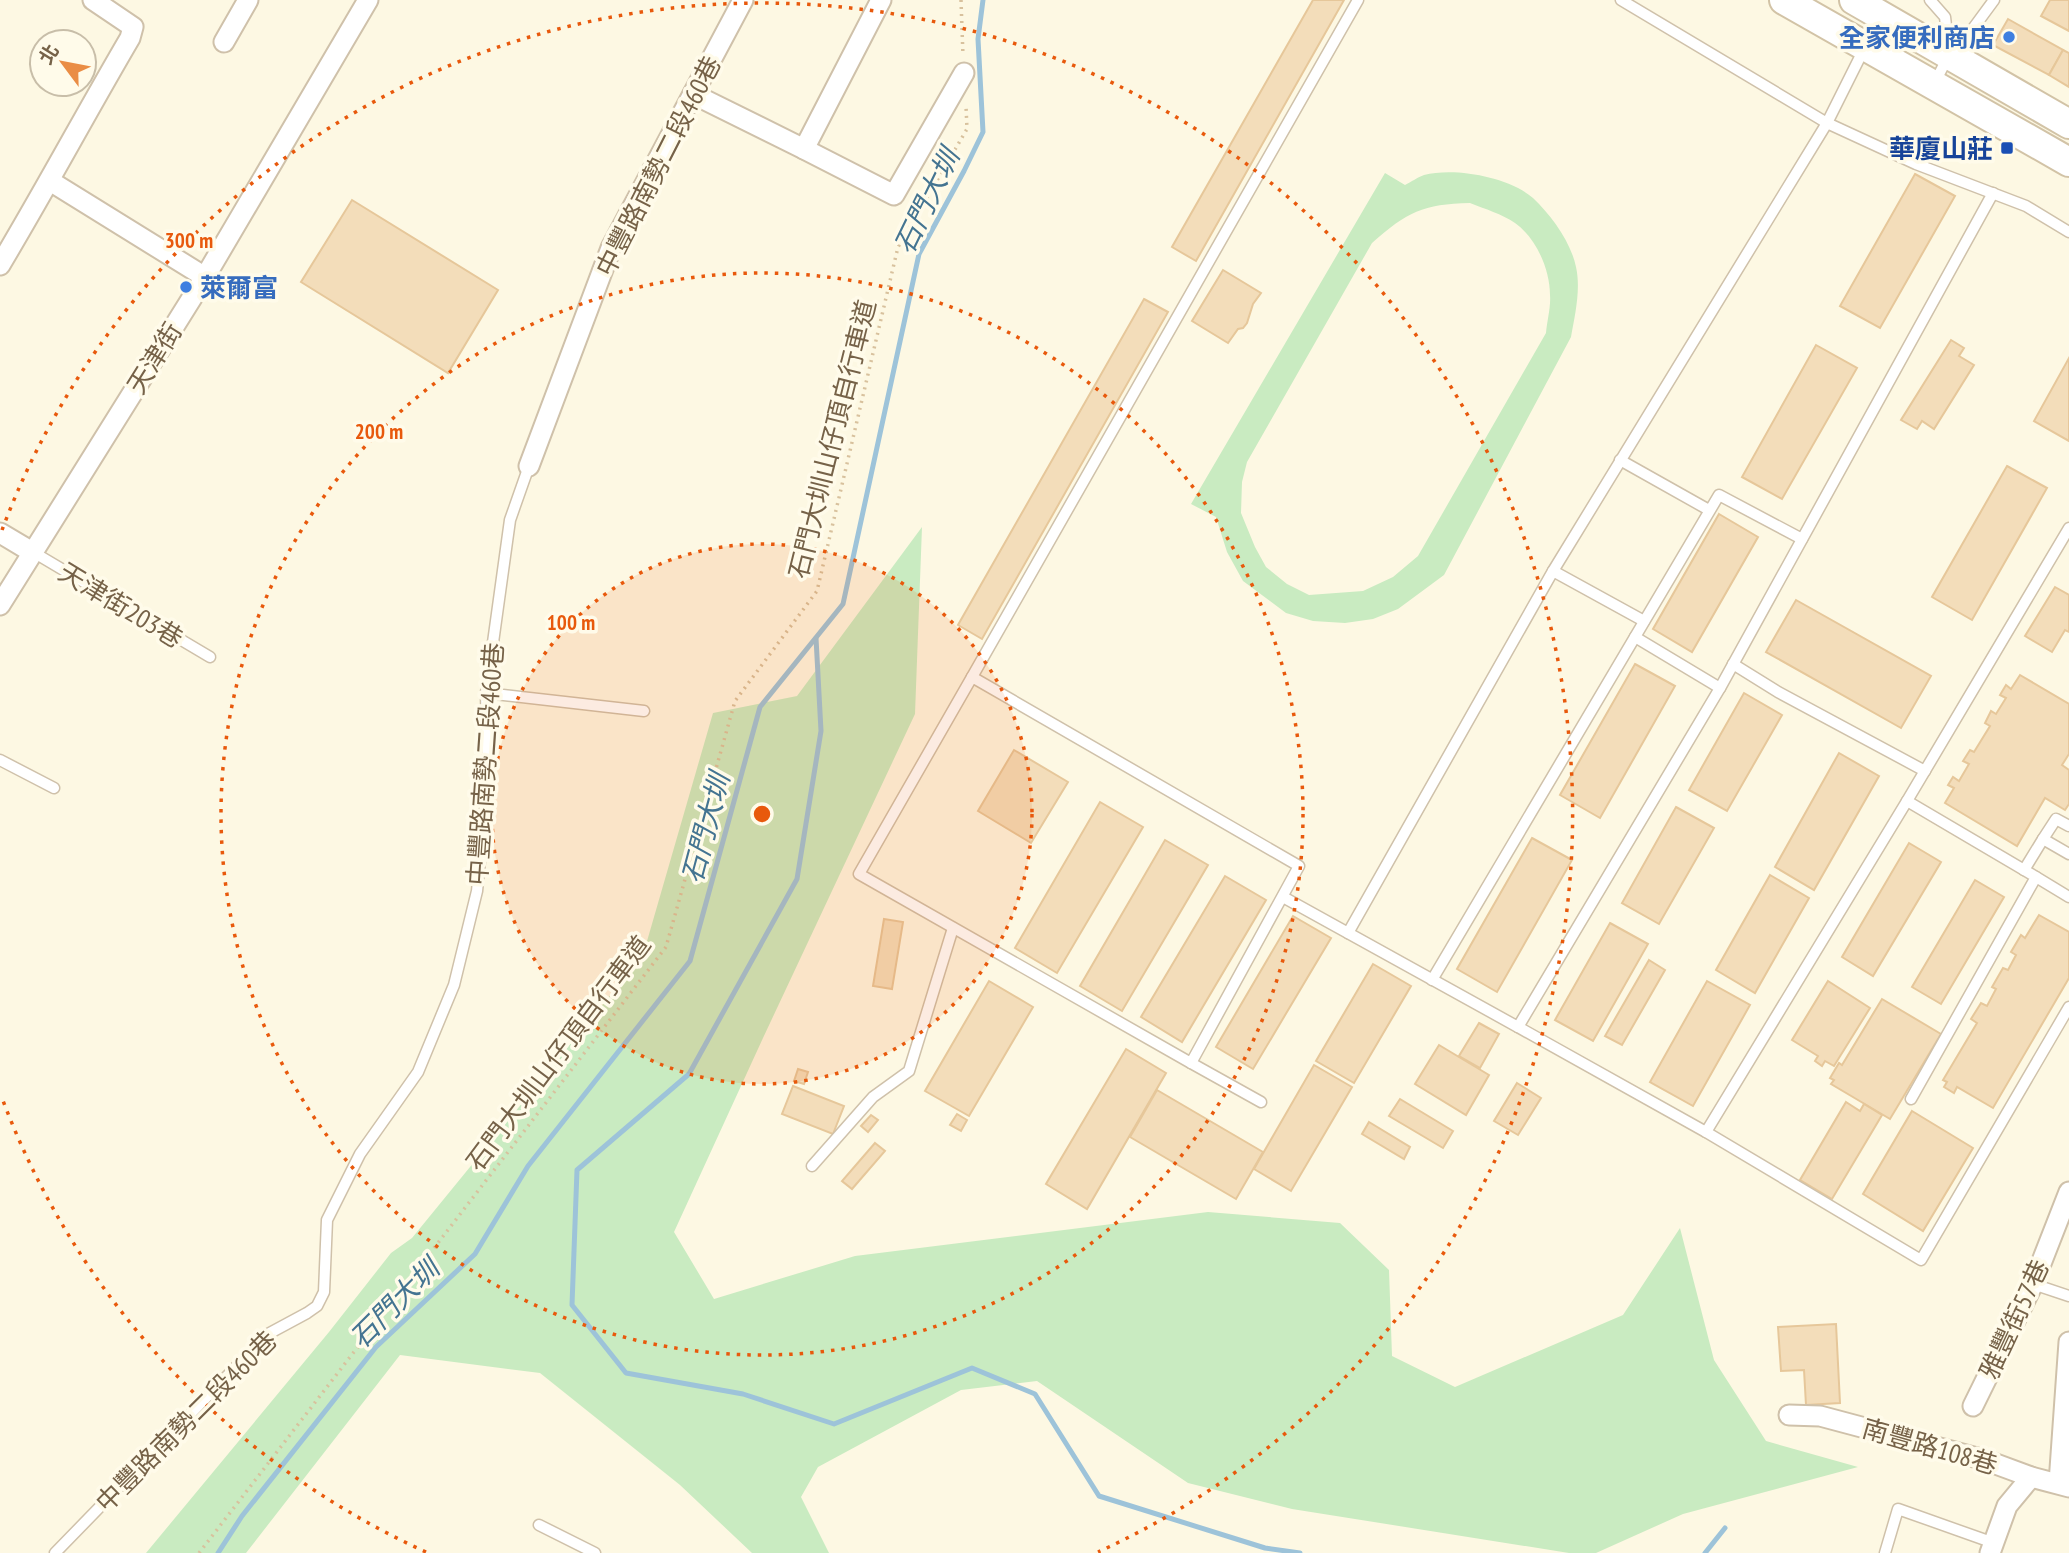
<svg xmlns="http://www.w3.org/2000/svg" width="2069" height="1553" viewBox="0 0 2069 1553" font-family="'PT Sans Narrow','Noto Sans TC',sans-serif">
<style>
.green{fill:#c9ebc1;fill-rule:evenodd}
.lines{fill:none;stroke-linecap:round;stroke-linejoin:round}
.stream{stroke:#9dc3d9;stroke-width:5}
.building{fill:#f3ddba;stroke:#e6c79a;stroke-width:2}
.service-casing{stroke:#cfc1aa;stroke-width:13}
.minor-casing{stroke:#cfc1aa;stroke-width:23}
.secondary-casing{stroke:#d2c3a6;stroke-width:32}
.path{stroke:#d8c19d;stroke-width:3.5;stroke-dasharray:2 5;stroke-linecap:butt}
.service{stroke:#fff;stroke-width:10}
.minor{stroke:#fff;stroke-width:19}
.secondary{stroke:#fff;stroke-width:28}
.ring{fill:none;stroke:#e8590c;stroke-width:3.5;stroke-dasharray:3.5 7}
.shop-dot{fill:#3f7fe0;stroke:#fffbea;stroke-width:2.5}
.transit-dot{fill:#1a4fb4;stroke:#fffbea;stroke-width:2.5}
.labels{text-anchor:middle;dominant-baseline:central;stroke-width:7;stroke-linejoin:round;paint-order:stroke}
.shop-label{font-size:26px;font-weight:bold;fill:#366cbe;stroke:#fffbea;text-anchor:end}
.transit-label{font-size:26px;font-weight:bold;fill:#164399;stroke:#fffbea;text-anchor:end}
.street-label{font-size:26px;fill:#766248;stroke:#fffbea}
.water-label{font-size:28px;font-style:italic;fill:#447491;stroke:#fffbea}
.centre{fill:#e8590c;stroke:#fffbea;stroke-width:3.5}
.ring-label{font-size:21px;text-anchor:middle;font-weight:bold;fill:#e8590c;stroke:#fffbea;stroke-width:7;stroke-linejoin:round;paint-order:stroke}
</style>
<rect width="100%" height="100%" fill="#fdf8e3"/>
<g class="green">
<path d="M1385,173L1405,185C1411,182 1418,177 1424,175C1455,167 1509,177 1533,198C1551,215 1571,242 1576,267C1581,289 1575,315 1571,337L1444,575L1398,609L1373,619L1345,623L1313,621L1286,613L1243,581L1227,552L1216,517L1191,504ZM1470,203C1485,209 1502,214 1515,223C1536,238 1550,269 1550,295C1551,307 1547,321 1546,333L1418,556L1393,577L1363,591L1309,595L1287,584L1266,567L1255,547L1241,513L1242,482L1247,462L1372,243C1407,212 1423,204 1470,203Z"/>
<path d="M922,527L915,714L763,1038L674,1232L714,1299L855,1256L1208,1212L1340,1223L1389,1270L1392,1356L1455,1387L1623,1315L1680,1228L1714,1360L1766,1441L1858,1467L1683,1514L1596,1553H1569L1292,1509L1188,1483L1037,1381L961,1390L818,1467L801,1497L829,1553H752L680,1485L540,1373L400,1355L246,1553H146L329,1332L391,1253L412,1238L643,955L713,713L797,696Z"/>
</g>
<g class="lines">
<g class="stream">
<path d="M816,638L821,731L797,879L689,1074L577,1170L572,1305L626,1373L743,1394L834,1424L972,1368L1035,1394L1099,1496L1265,1548L1300,1553"/>
<path d="M218,1553L242,1516L376,1347L475,1254L528,1166L690,961L760,707L843,604L919,254L964,171L983,132L978,39L983,0"/>
<path d="M1705,1553L1725,1528"/>
</g>
</g>
<g class="building">
<path d="M1313,0H1344L1196,261L1172,247Z"/>
<path d="M2050,0H2069V31L2041,16Z"/>
<path d="M2008,19L2063,50L2049,75L1993,45Z"/>
<path d="M2063,50L2069,53V87L2049,75Z"/>
<path d="M1915,174L1955,196L1880,328L1840,306Z"/>
<path d="M352,200L498,290L448,373L301,282Z"/>
<path d="M1223,270L1261,293L1253,304L1247,323L1243,328L1238,329L1228,343L1192,321Z"/>
<path d="M1144,299L1168,312L982,639L958,625Z"/>
<path d="M1951,340L1964,348L1959,356L1974,365L1934,429L1922,421L1917,429L1901,420Z"/>
<path d="M1816,345L1857,368L1782,499L1742,477Z"/>
<path d="M2069,358V441L2034,421Z"/>
<path d="M2007,466L2047,488L1972,620L1932,597Z"/>
<path d="M1719,514L1758,537L1692,652L1653,629Z"/>
<path d="M2055,587L2069,595V632L2065,630L2052,652L2025,636Z"/>
<path d="M1796,600L1931,676L1901,728L1766,652Z"/>
<path d="M1635,664L1675,686L1600,818L1560,795Z"/>
<path d="M2020,675L2069,704V754L2062,765L2069,770V804L2065,810L2045,798L2017,846L1945,803L1954,788L1948,785L1953,777L1959,781L1969,764L1963,761L1970,750L1974,752L1990,726L1985,723L1991,711L1996,714L2006,698L2000,695L2006,685L2011,689Z"/>
<path d="M1744,693L1782,715L1727,811L1689,790Z"/>
<path d="M1014,750L1068,782L1031,843L978,811Z"/>
<path d="M1839,753L1879,776L1814,890L1775,867Z"/>
<path d="M1100,802L1143,827L1057,973L1015,948Z"/>
<path d="M1676,807L1714,828L1659,924L1622,903Z"/>
<path d="M1532,838L1572,860L1497,992L1457,969Z"/>
<path d="M1165,840L1208,865L1122,1011L1080,986Z"/>
<path d="M1909,843L1941,862L1873,976L1842,957Z"/>
<path d="M1770,875L1809,898L1755,993L1716,970Z"/>
<path d="M1225,876L1266,900L1182,1042L1141,1017Z"/>
<path d="M1975,880L2004,897L1941,1004L1912,987Z"/>
<path d="M2039,915L2069,932V978L1993,1108L1957,1087L1954,1093L1944,1087L1947,1082L1943,1080L1977,1023L1971,1019L1981,1003L1987,1006L1996,989L1992,987L2003,968L2008,970L2016,955L2011,952L2021,935L2025,938Z"/>
<path d="M1293,916L1331,938L1253,1069L1216,1047Z"/>
<path d="M884,919L903,922L892,989L873,986Z"/>
<path d="M1610,923L1648,944L1593,1041L1555,1020Z"/>
<path d="M1649,960L1665,970L1622,1045L1605,1036Z"/>
<path d="M1373,964L1411,986L1354,1083L1316,1061Z"/>
<path d="M989,981L1033,1007L969,1116L925,1091Z"/>
<path d="M1707,981L1750,1005L1693,1106L1650,1082Z"/>
<path d="M1828,981L1870,1008L1834,1066L1825,1061L1822,1066L1815,1061L1818,1056L1792,1040Z"/>
<path d="M1882,999L1941,1034L1890,1119L1831,1084L1834,1080L1830,1078L1839,1063L1842,1065Z"/>
<path d="M1479,1023L1499,1034L1480,1068L1459,1056Z"/>
<path d="M1439,1045L1489,1075L1466,1115L1415,1084Z"/>
<path d="M1126,1049L1166,1073L1087,1209L1046,1184Z"/>
<path d="M1314,1065L1352,1087L1291,1191L1254,1169Z"/>
<path d="M798,1069L808,1072L804,1084L794,1081Z"/>
<path d="M1517,1083L1541,1098L1518,1135L1494,1121Z"/>
<path d="M793,1086L844,1106L833,1134L782,1114Z"/>
<path d="M1157,1090L1263,1152L1236,1199L1130,1137Z"/>
<path d="M1400,1099L1453,1131L1443,1148L1389,1116Z"/>
<path d="M1846,1102L1860,1111L1864,1104L1882,1115L1832,1199L1800,1180Z"/>
<path d="M1912,1111L1973,1148L1923,1231L1863,1194Z"/>
<path d="M957,1114L967,1120L961,1131L950,1125Z"/>
<path d="M871,1115L878,1120L868,1132L861,1126Z"/>
<path d="M1369,1122L1410,1147L1404,1159L1362,1134Z"/>
<path d="M875,1143L885,1151L852,1189L842,1181Z"/>
<path d="M1836,1324L1840,1403L1806,1405L1804,1370L1781,1371L1778,1327Z"/>
</g>
<g class="lines">
<defs>
<g id="service">
<path d="M1930,0L1945,17L1949,51"/>
<path d="M1864,49L1827,123L1916,164L2026,206L2069,232"/>
<path d="M1934,84L1949,55L1969,34L1994,0"/>
<path d="M1620,460L1709,510"/>
<path d="M33,552L210,657"/>
<path d="M1553,571L1644,621"/>
<path d="M1635,637L1720,688"/>
<path d="M1733,664L1778,692L1925,771"/>
<path d="M972,677L1299,866L1191,1063L859,874Z"/>
<path d="M972,677L1358,0"/>
<path d="M486,693L644,711"/>
<path d="M0,760L54,788"/>
<path d="M1907,801L2036,877L1911,1099"/>
<path d="M2043,839L2056,819L2069,826"/>
<path d="M2024,870L2043,839L2069,854"/>
<path d="M2036,877L2069,897"/>
<path d="M1283,897L1518,1027L1720,688L1993,193"/>
<path d="M1348,933L1553,571L1827,123L1621,0"/>
<path d="M1432,980L1719,495L1802,539"/>
<path d="M1518,1027L1706,1132L1921,1260L2069,1007"/>
<path d="M1191,1063L1261,1102"/>
<path d="M1706,1132L1907,801L2069,528"/>
<path d="M812,1166L873,1097L909,1071L953,928"/>
<path d="M2033,1284L2069,1296"/>
<path d="M539,1525L595,1553"/>
<path d="M55,1553L268,1334L307,1313L317,1306L324,1292L327,1220L360,1154L418,1072L454,985L477,891L488,779L486,693L510,520L529,466"/>
<path d="M1885,1553L1898,1509L1994,1543"/>
</g>
<g id="minor">
<path d="M224,42L248,0"/>
<path d="M693,94L804,149L881,0"/>
<path d="M804,149L894,195L964,73"/>
<path d="M50,181L205,277"/>
<path d="M0,265C45,190 86,113 130,38L133,27L93,0"/>
<path d="M529,466L611,248L743,0"/>
<path d="M0,533L32,552"/>
<path d="M0,605L205,277L368,0"/>
<path d="M1973,1406L2033,1284L2069,1192"/>
<path d="M1789,1415L1820,1416L1985,1460L2031,1477L2069,1487"/>
<path d="M2059,1483L2069,1342"/>
<path d="M1990,1553L2007,1506L2031,1477"/>
</g>
<g id="secondary">
<path d="M1784,0L2069,162"/>
<path d="M1854,0L2069,124"/>
</g>
</defs>
<use href="#service" class="service-casing"/>
<use href="#minor" class="minor-casing"/>
<use href="#secondary" class="secondary-casing"/>
<g class="path">
<path d="M961,0L963,56"/>
<path d="M199,1553L666,947L735,701L817,591L898,247L967,129L966,106"/>
</g>
<use href="#service" class="service"/>
<use href="#minor" class="minor"/>
<use href="#secondary" class="secondary"/>
</g>
<circle cx="762" cy="814" r="270" fill="#e8590c" fill-opacity=".12"/>
<g class="ring">
<circle cx="762" cy="814" r="270"/>
<circle cx="762" cy="814" r="541"/>
<path d="M426 1552A811 811 0 0 1 2 1098M2 530A811 811 0 1 1 1098 1552"/>
</g>
<g class="shop-dot">
<circle cx="2009" cy="37" r="7"/>
<circle cx="186" cy="287" r="7"/>
</g>
<rect class="transit-dot" x="2000" y="141" width="14" height="14" rx="3.5"/>
<g class="labels">
<g class="shop-label">
<text x="1995" y="37">全家便利商店</text>
<text x="200" y="287" text-anchor="start">萊爾富</text>
</g>
<g class="transit-label">
<text x="1993" y="148">華廈山莊</text>
</g>
<g class="street-label">
<text transform="translate(658 166) rotate(-63)">中豐路南勢二段460巷</text>
<text transform="translate(154 358) rotate(-58)">天津街</text>
<text transform="translate(832 439) rotate(-76)">石門大圳山仔頂自行車道</text>
<text transform="translate(121 605) rotate(31)">天津街203巷</text>
<text transform="translate(485 764) rotate(-86)">中豐路南勢二段460巷</text>
<text transform="translate(558 1053) rotate(-53)">石門大圳山仔頂自行車道</text>
<text transform="translate(2014 1319) rotate(-65)">雅豐街57巷</text>
<text transform="translate(186 1421) rotate(-45)">中豐路南勢二段460巷</text>
<text transform="translate(1930 1446) rotate(16)">南豐路108巷</text>
</g>
<g class="water-label">
<text transform="translate(926 201) rotate(-64)">石門大圳</text>
<text transform="translate(705 828) rotate(-75)">石門大圳</text>
<text transform="translate(394 1303) rotate(-45)">石門大圳</text>
</g>
</g>
<circle cx="762" cy="814" r="10" class="centre"/>
<g class="ring-label">
<text x="189" y="248">300 m</text>
<text x="379" y="439">200 m</text>
<text x="571" y="630">100 m</text>
</g>
<g transform="translate(63 63) rotate(302)"><circle r="33" fill="#fffbea" stroke="#c8bea9" stroke-width="2"/>
<path d="M0-5L12 26L0 18L-12 26Z" fill="#ea8d45"/>
<text y="-10" font-size="19" font-weight="bold" text-anchor="middle" fill="#766248">北</text>
</g>
</svg>
